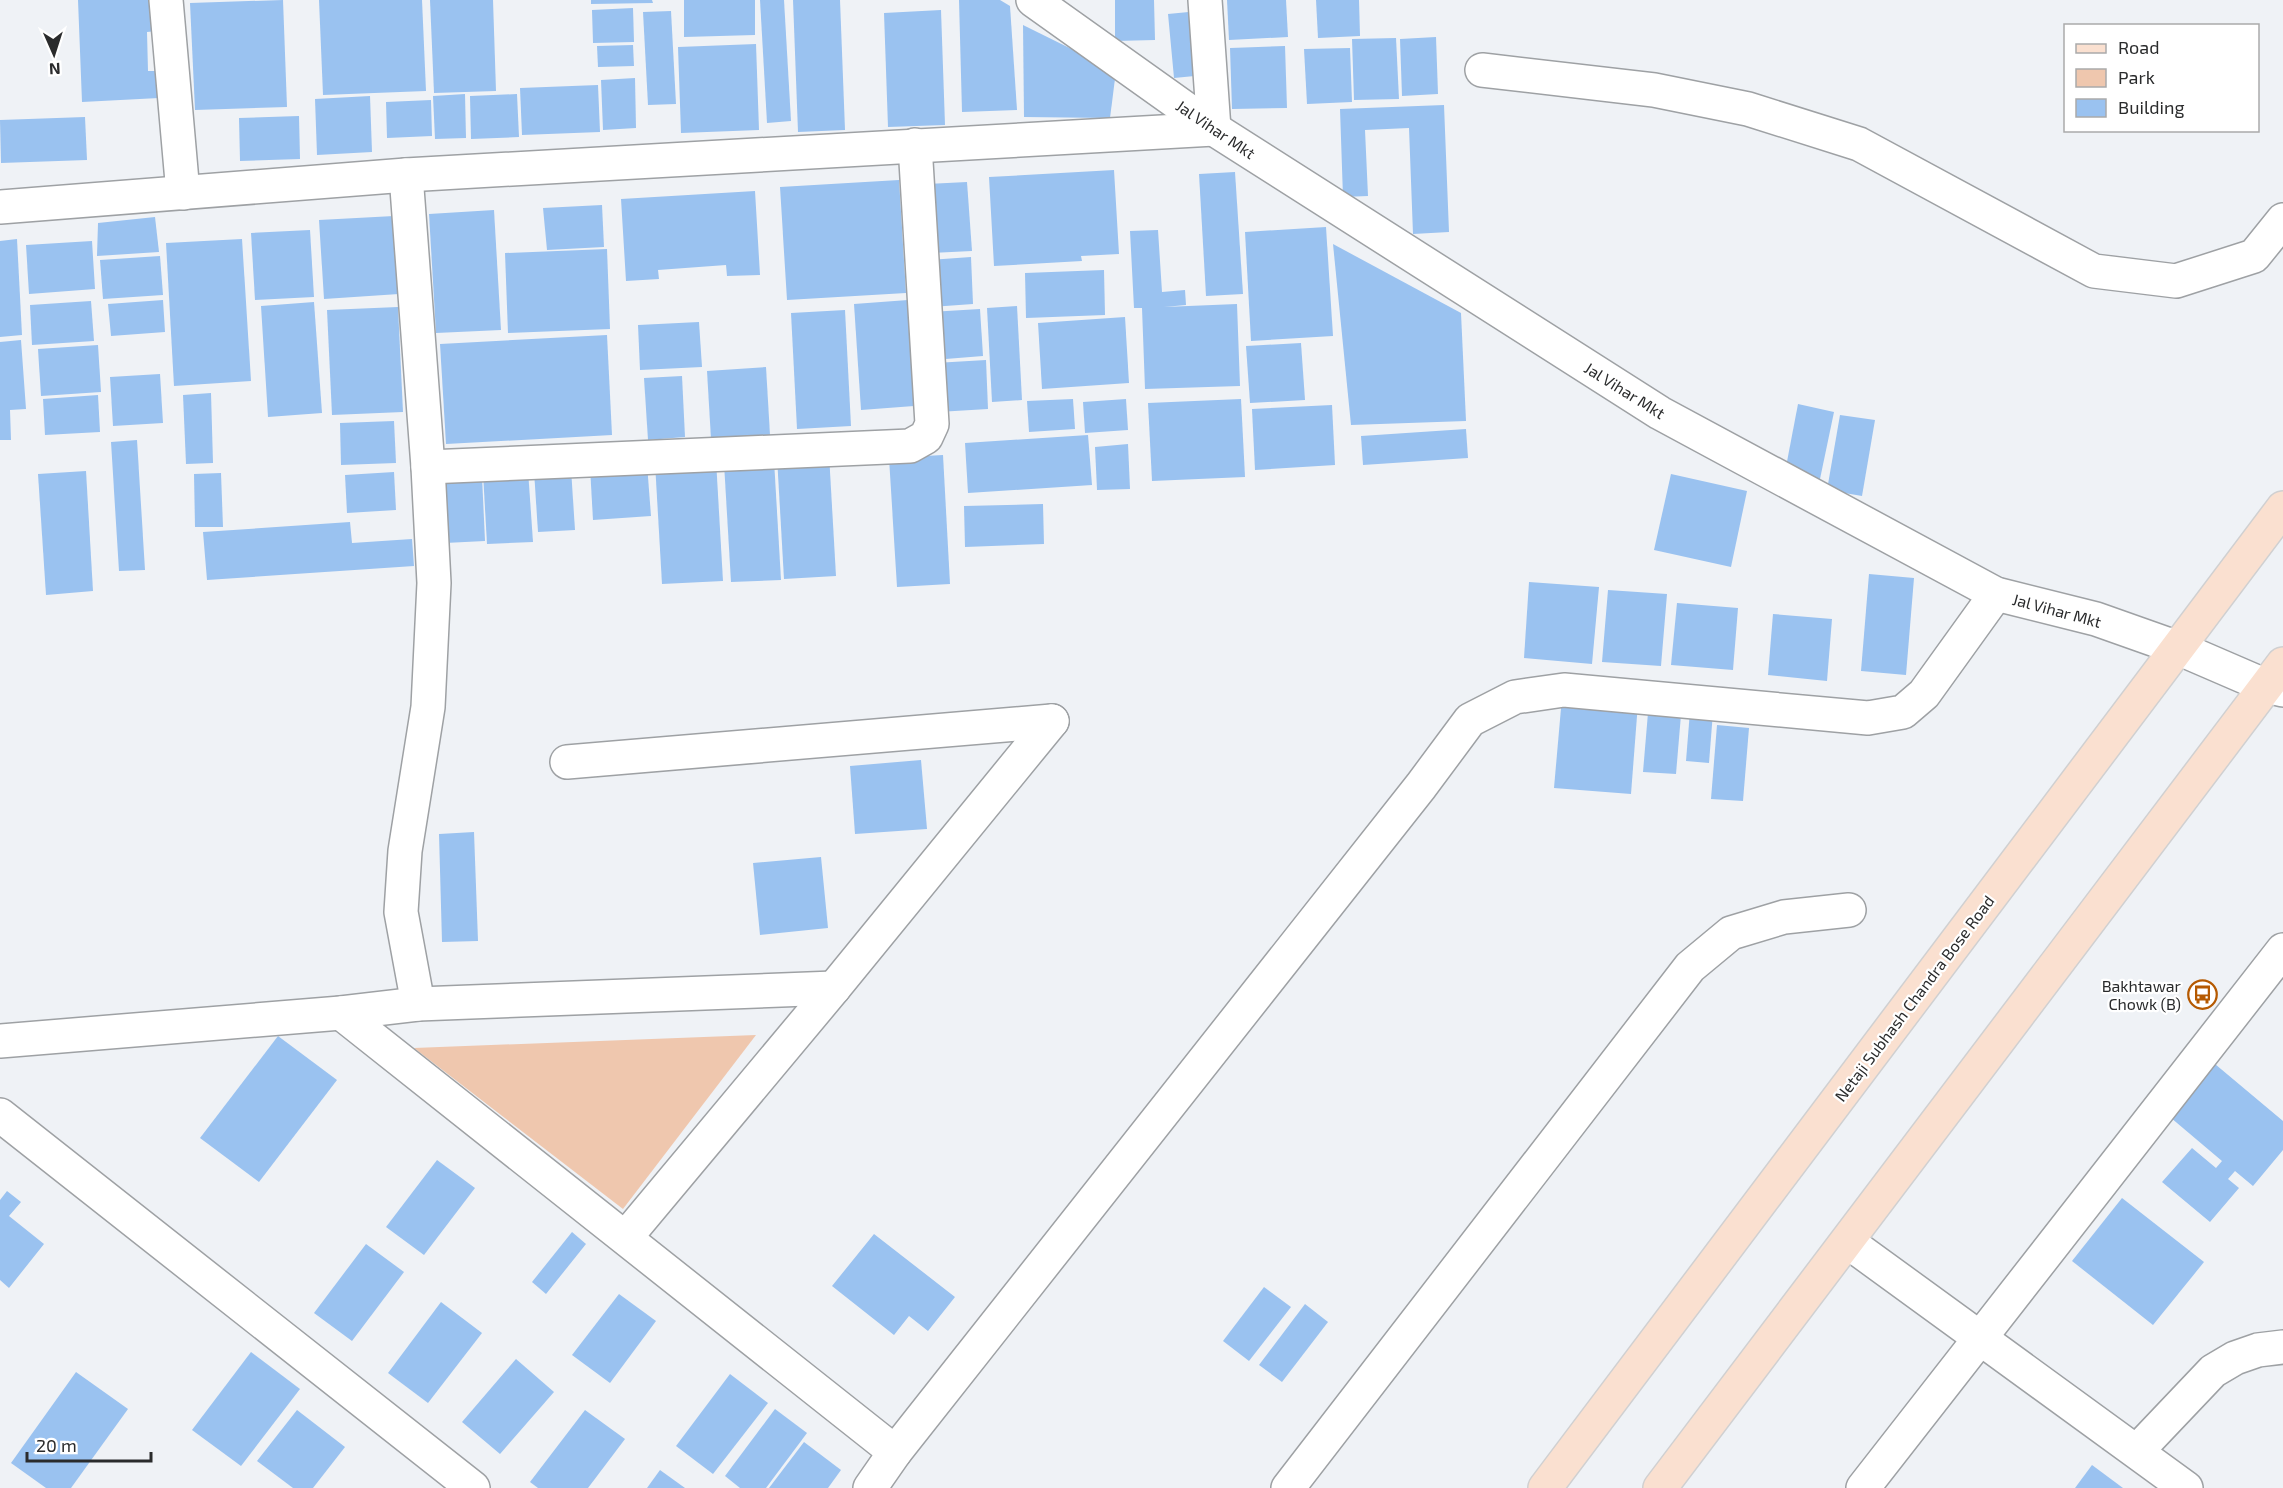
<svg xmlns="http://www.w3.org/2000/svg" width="2283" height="1488" viewBox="0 0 2283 1488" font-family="'Exo 2',sans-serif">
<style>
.green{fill:#efc7ae}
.building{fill:#9ac2f0}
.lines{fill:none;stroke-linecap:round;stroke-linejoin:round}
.minor-casing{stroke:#9ea1a4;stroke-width:36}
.major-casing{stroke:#d0d0d1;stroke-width:36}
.minor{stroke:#fff;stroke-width:33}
.major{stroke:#fae0d0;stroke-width:33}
.labels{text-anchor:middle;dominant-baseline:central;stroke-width:4.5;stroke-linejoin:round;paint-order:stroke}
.street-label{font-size:16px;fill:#2a2b2c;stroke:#fff}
.poi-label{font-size:16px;fill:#2a2b2c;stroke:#fff;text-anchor:end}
</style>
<rect width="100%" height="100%" fill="#eff2f6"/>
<path class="green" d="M756,1035L623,1209L414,1048Z"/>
<g class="building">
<path d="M78,0H156L157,31L147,32L148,71H157L159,98L82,102Z"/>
<path d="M283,0L287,107L195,110L190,3Z"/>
<path d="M319,0H422L426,91L323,95Z"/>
<path d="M430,0H493L496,91L434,93Z"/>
<path d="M591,0H652L653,3L591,4Z"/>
<path d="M684,0H755V35L684,37Z"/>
<path d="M760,0H784L791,121L767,123Z"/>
<path d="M793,0H840L845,130L798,132Z"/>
<path d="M959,0H1000L1010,6L1017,110L962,112Z"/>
<path d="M1115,0H1154L1155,40L1115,41Z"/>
<path d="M1227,0H1286L1288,37L1229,40Z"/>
<path d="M1316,0H1359L1360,36L1318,38Z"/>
<path d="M633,8L634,42L593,43L592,10Z"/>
<path d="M941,10L945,125L888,127L884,13Z"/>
<path d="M671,11L676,104L648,105L643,12Z"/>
<path d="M1199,11L1205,75L1174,78L1168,14Z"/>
<path d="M1023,25L1116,71L1110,118L1024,117Z"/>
<path d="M1436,37L1438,94L1402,96L1400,39Z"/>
<path d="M1396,38L1399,99L1354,100L1352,39Z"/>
<path d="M756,44L759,130L681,133L678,47Z"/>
<path d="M633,45L634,66L598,67L597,46Z"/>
<path d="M1285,46L1287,108L1232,109L1230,48Z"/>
<path d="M1350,48L1352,102L1307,104L1304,49Z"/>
<path d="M635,78L636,128L603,130L601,80Z"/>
<path d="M598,85L600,132L522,135L520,88Z"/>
<path d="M465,94L466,138L435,139L433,96Z"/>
<path d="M517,94L519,137L471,139L470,96Z"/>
<path d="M370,96L372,152L317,155L315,99Z"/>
<path d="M431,100L432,136L387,138L386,102Z"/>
<path d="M1444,105L1449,232L1413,234L1409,128L1365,130L1368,196L1343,197L1340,109Z"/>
<path d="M299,116L300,159L240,161L239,118Z"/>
<path d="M85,117L87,160L1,163L0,120Z"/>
<path d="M1114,170L1119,254L1081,256L1082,261L994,266L989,177Z"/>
<path d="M1235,172L1243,294L1206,296L1199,174Z"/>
<path d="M899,180L906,293L787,300L780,187Z"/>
<path d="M967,182L972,251L931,253L927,184Z"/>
<path d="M755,191L760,275L727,276L726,265L658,270L659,279L626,281L621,199Z"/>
<path d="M602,205L604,247L547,250L543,208Z"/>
<path d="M494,210L501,330L436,333L429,214Z"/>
<path d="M394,216L399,294L324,299L319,220Z"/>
<path d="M155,217L159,252L97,256L98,223Z"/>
<path d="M1326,227L1333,336L1251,341L1245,232Z"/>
<path d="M310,230L314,297L255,300L251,233Z"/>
<path d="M1158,230L1162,292L1185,290L1186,305L1164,307L1237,304L1240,386L1145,389L1142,308H1134L1130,231Z"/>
<path d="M17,239L22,335L0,337V241Z"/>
<path d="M242,239L251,381L174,386L166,243Z"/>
<path d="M92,241L95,289L29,294L26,245Z"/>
<path d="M1333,244L1461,313L1466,421L1351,425Z"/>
<path d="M607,249L610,329L508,333L505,253Z"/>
<path d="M160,256L163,295L103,299L100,260Z"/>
<path d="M971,257L973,304L931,307L929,260Z"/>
<path d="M1104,270L1105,315L1026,318L1025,273Z"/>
<path d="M163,300L165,332L111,336L108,304Z"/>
<path d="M908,300L914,406L861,410L854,304Z"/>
<path d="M91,301L94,341L32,345L30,305Z"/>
<path d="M314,302L322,413L268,417L261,306Z"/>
<path d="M1017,306L1022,400L992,402L987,308Z"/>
<path d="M398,307L403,412L332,415L327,310Z"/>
<path d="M980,309L983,356L933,360L930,312Z"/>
<path d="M845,310L851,426L797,429L791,313Z"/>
<path d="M1125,317L1129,383L1042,389L1038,323Z"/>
<path d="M699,322L702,367L640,370L638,325Z"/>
<path d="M607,335L612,435L446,444L440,344Z"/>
<path d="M21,340L26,409L10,410L11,440H0V342Z"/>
<path d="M1301,343L1305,400L1250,403L1246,346Z"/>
<path d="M98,345L101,392L41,396L38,349Z"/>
<path d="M986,360L988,409L938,412L935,363Z"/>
<path d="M766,367L770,435L711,439L707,371Z"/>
<path d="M160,374L163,423L113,426L110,377Z"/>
<path d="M682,376L685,437L648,440L644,378Z"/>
<path d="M211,393L213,463L186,464L183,395Z"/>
<path d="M98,395L100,432L45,435L43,399Z"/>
<path d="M1073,399L1075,429L1029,432L1027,401Z"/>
<path d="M1126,399L1128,430L1085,433L1083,402Z"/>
<path d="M1241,399L1245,477L1152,481L1148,403Z"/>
<path d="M1798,404L1834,412L1820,479L1785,472Z"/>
<path d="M1332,405L1335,465L1255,470L1252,409Z"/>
<path d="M1840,415L1875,420L1862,496L1827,490Z"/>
<path d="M394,421L396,463L341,465L340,423Z"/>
<path d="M1466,429L1468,458L1363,465L1361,436Z"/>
<path d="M1088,435L1092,485L968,493L965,443Z"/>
<path d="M137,440L145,570L119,571L111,442Z"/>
<path d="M1128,444L1130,489L1097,490L1095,447Z"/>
<path d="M829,454L836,576L784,579L777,457Z"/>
<path d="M943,455L950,584L897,587L889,458Z"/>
<path d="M716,460L723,581L662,584L655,463Z"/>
<path d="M774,460L781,580L731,582L724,463Z"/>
<path d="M647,464L651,516L593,520L590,467Z"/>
<path d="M571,469L575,530L538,532L534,471Z"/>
<path d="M528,470L533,542L487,544L483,473Z"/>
<path d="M86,471L93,591L46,595L38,474Z"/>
<path d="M394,472L396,510L347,513L345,475Z"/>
<path d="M221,473L223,527H195L194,474Z"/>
<path d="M1671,474L1747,491L1731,567L1654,550Z"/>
<path d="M482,477L485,541L445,543L441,479Z"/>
<path d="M1043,504L1044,544L965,547L964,506Z"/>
<path d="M350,522L352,543L412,539L414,566L207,580L203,532Z"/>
<path d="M1869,574L1914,578L1906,675L1861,671Z"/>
<path d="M1529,582L1599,587L1592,664L1524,658Z"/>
<path d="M1608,590L1667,594L1661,666L1602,662Z"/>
<path d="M1677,603L1738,608L1733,670L1671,665Z"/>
<path d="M1773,614L1832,619L1827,681L1768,675Z"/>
<path d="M1562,697L1638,703L1631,794L1554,788Z"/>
<path d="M1649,701L1682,703L1676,774L1643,772Z"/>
<path d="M1690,711L1713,712L1709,763L1686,761Z"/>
<path d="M1717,725L1749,728L1743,801L1711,799Z"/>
<path d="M921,760L927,829L855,834L850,766Z"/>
<path d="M474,832L478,941L442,942L439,834Z"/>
<path d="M821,857L828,928L760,935L753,863Z"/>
<path d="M278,1036L337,1080L259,1182L200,1138Z"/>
<path d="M2209,1059L2283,1121V1150L2253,1186L2235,1171L2228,1179L2239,1188L2210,1222L2162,1182L2192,1148L2216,1168L2222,1161L2164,1112Z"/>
<path d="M437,1160L475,1188L424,1255L386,1227Z"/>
<path d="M7,1191L21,1202L9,1216L44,1244L9,1288L0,1280V1200Z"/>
<path d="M2122,1198L2204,1262L2153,1325L2072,1261Z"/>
<path d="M572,1232L586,1244L546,1294L532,1282Z"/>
<path d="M874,1234L955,1297L928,1331L909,1316L894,1335L832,1286Z"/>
<path d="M366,1244L404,1272L352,1341L314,1313Z"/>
<path d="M1264,1287L1291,1307L1249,1361L1223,1341Z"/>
<path d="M619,1294L656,1321L610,1383L572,1355Z"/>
<path d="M441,1302L482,1333L428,1403L388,1373Z"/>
<path d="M1305,1304L1328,1322L1282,1382L1259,1365Z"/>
<path d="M251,1352L300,1389L241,1466L192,1430Z"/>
<path d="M516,1359L554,1392L500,1454L462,1422Z"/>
<path d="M76,1372L128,1409L71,1488H46L11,1463Z"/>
<path d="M730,1374L768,1403L713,1474L676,1446Z"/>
<path d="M775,1409L807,1433L766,1488H740L725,1476Z"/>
<path d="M297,1410L345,1447L313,1488H293L257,1461Z"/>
<path d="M585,1410L625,1439L588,1488H538L530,1482Z"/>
<path d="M804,1442L841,1470L828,1488H769Z"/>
<path d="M2092,1465L2123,1488H2075Z"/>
<path d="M660,1470L685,1488H647Z"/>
</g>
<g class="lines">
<defs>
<g id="minor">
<path d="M166,0L183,193"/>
<path d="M1033,0L1214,129L1660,413L1996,594L2096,619L2178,648L2266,686L2283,690"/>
<path d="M1482,70L1654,90L1748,109L1859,144L2094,271L2176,281L2254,256L2283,220"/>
<path d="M406,175L428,467L434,583L428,707L405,851L401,912L418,1004"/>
<path d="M0,207L406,175L1214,129L1205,0"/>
<path d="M428,467L910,446L926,437L932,424L915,145"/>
<path d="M567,762L1052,721"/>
<path d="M341,1013L895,1452"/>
<path d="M0,1041L341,1013L418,1004L834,988"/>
<path d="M0,1115L473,1488"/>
<path d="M626,1237L834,988L1052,721"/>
<path d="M1848,1242L2186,1488"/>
<path d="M2137,1451L2213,1371L2235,1358L2258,1350L2283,1347"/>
<path d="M870,1488L895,1452L1421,786L1470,720L1515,697L1564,690L1868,718L1903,712L1924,694L1996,594"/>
<path d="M1288,1488L1690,967L1731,933L1784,917L1849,910"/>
<path d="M1863,1488L2283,950"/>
</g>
<g id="major">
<path d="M1545,1488L2283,508"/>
<path d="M1660,1488L2283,664"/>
</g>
</defs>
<use href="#minor" class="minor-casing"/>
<use href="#major" class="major-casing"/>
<use href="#minor" class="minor"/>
<use href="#major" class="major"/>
</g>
<defs>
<symbol id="bus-ring" viewBox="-11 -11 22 22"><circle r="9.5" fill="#fff" stroke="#b55901" stroke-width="1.5"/><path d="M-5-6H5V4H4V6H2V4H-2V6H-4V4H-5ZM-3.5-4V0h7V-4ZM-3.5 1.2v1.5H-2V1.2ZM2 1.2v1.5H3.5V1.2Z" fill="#b55901"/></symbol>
</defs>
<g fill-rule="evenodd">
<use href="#bus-ring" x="2186" y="978" width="33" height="33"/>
</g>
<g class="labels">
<g class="street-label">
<text transform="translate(1216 129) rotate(34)">Jal Vihar Mkt</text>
<text transform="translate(1625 390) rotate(32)">Jal Vihar Mkt</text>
<text transform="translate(2057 610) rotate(15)">Jal Vihar Mkt</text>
<text transform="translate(1914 998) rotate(-53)">Netaji Subhash Chandra Bose Road</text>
</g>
<g class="poi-label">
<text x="2181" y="985">Bakhtawar<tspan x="2181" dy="18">Chowk (B)</tspan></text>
</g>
</g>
<rect x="2064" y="24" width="195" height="108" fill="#ffffff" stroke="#aaaaab" stroke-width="1.5"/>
<rect x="2076" y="44" width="30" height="9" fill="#fae0d0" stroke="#aaaaab" stroke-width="1.5"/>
<text x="2118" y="54" font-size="18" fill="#2a2b2c">Road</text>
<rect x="2076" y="69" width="30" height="18" fill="#efc7ae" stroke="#aaaaab" stroke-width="1.5"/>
<text x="2118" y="84" font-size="18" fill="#2a2b2c">Park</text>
<rect x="2076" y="99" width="30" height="18" fill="#9ac2f0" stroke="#aaaaab" stroke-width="1.5"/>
<text x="2118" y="114" font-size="18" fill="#2a2b2c">Building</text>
<g transform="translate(54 54) rotate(177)" stroke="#ffffff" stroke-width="4.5" paint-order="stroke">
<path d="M0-4.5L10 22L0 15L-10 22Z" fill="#2a2b2c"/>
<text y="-9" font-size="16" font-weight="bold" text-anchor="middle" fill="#2a2b2c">N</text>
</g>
<path d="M27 1452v9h124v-9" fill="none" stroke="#2a2b2c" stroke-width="3"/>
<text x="36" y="1452" font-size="18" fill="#2a2b2c" stroke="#ffffff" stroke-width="4.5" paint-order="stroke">20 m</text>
</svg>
